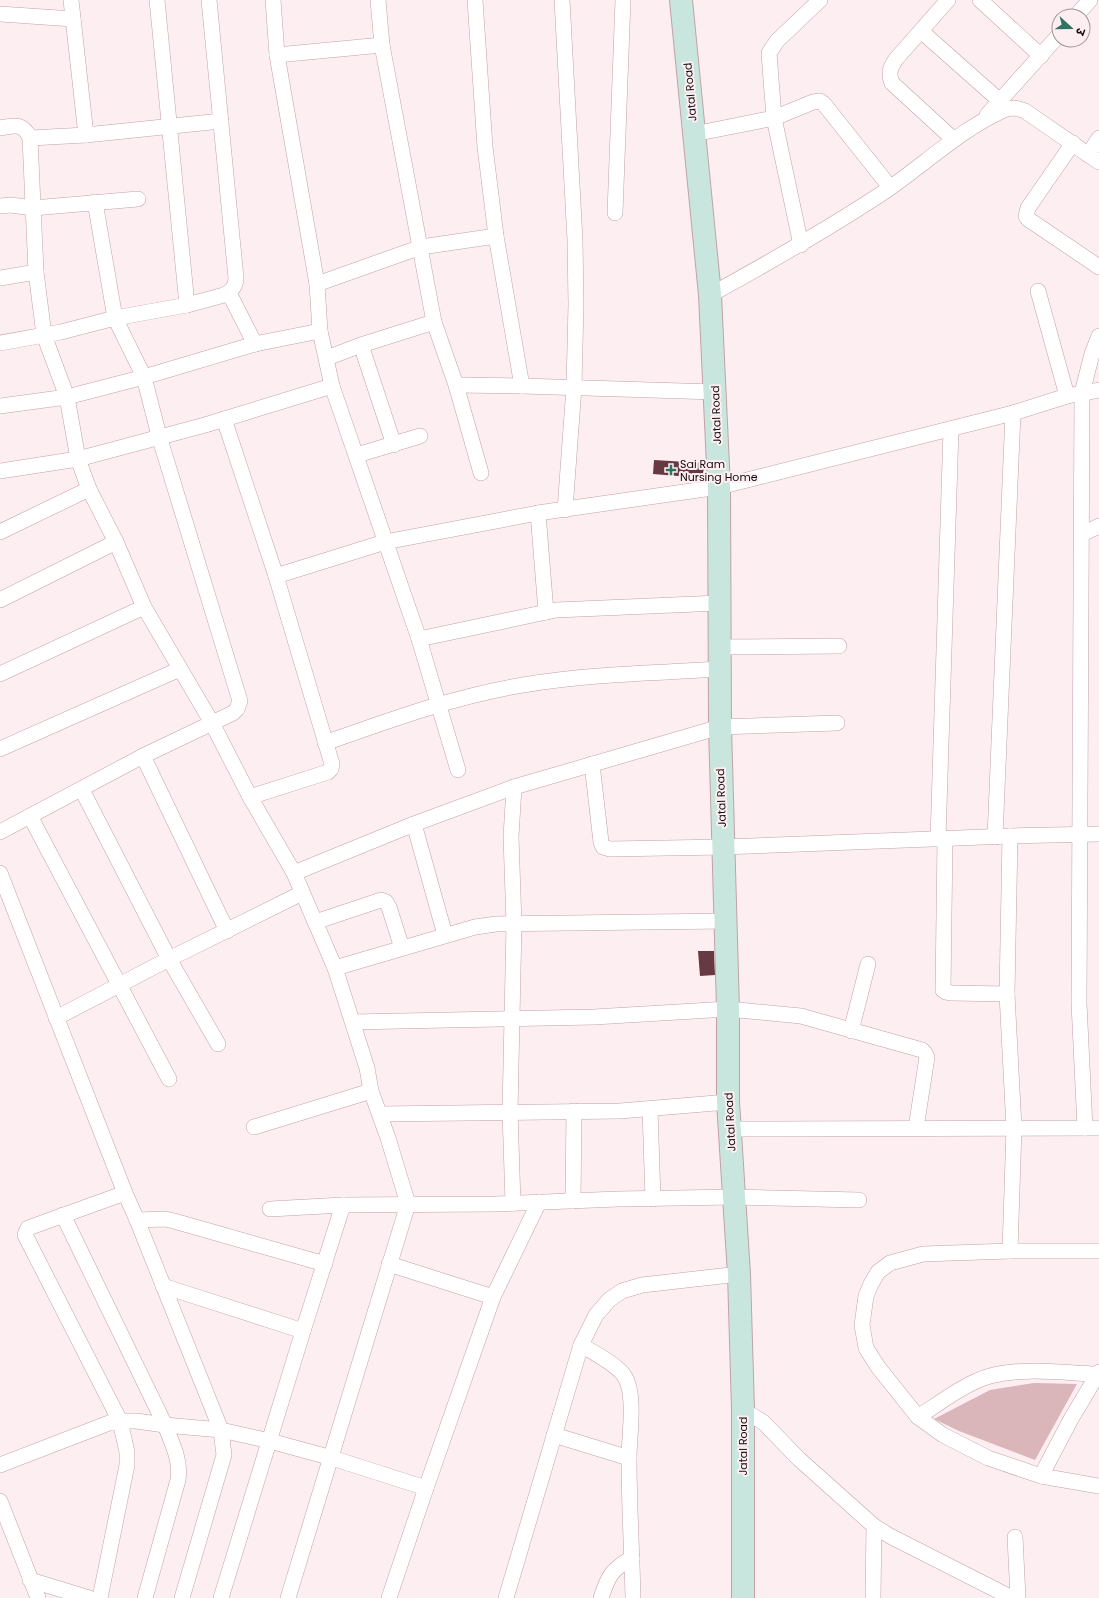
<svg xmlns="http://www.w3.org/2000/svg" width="1099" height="1598" viewBox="0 0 1099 1598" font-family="Poppins,'Noto Sans Devanagari',sans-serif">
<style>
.green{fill:#dab6bb}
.building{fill:#673942}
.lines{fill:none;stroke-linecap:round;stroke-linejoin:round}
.minor-casing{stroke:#c1a2a7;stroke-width:16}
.secondary-casing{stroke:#c1a2a7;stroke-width:24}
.minor{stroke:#fff;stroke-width:15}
.secondary{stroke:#c9e6de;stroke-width:22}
.poi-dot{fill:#317262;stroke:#fdeff1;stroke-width:1.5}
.labels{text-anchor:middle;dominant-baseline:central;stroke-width:4;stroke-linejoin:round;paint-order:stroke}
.street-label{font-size:11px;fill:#140a0c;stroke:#fdeff1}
.poi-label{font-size:11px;fill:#140a0c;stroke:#fdeff1;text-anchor:start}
</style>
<rect width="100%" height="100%" fill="#fdeff1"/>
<path class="green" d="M1034,1383L1077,1384L1035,1460L959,1431L934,1419L990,1390Z"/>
<g class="building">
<path d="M654,460L704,463L703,478L653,474Z"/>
<path d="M698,951H714L715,975L700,976Z"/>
</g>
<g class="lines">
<defs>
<g id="minor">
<path d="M71,0L86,135"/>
<path d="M157,0L187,305"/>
<path d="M273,0L277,55L317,284L320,331L332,386L419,639L458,770"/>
<path d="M378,0L382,45"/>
<path d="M475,0L485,147L496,236L522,386"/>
<path d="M562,0L575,240L576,304L574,387L565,510"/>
<path d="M948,0L896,59C890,68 888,73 892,83L953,139"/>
<path d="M980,0L1041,56"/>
<path d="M0,14L73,19"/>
<path d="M1076,16L1090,0"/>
<path d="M921,31L1000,101"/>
<path d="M277,55L382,45L434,322L456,385L481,473"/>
<path d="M987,115L1059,35"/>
<path d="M0,128C15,125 23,123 30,138L36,272L44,335L67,397L78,459L89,489L116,542L144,607L212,723L250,797L294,873L335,968L367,1068L371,1091L388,1138L408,1204L288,1598"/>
<path d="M694,134L774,118L813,102L820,101L824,104L890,187"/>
<path d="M30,138L86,135L221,121"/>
<path d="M1073,143L1028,208L1026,216L1028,219L1099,267"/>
<path d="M1088,155L1099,138"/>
<path d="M0,206L11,205L33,208L138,199"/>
<path d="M615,213L623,0"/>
<path d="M801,245L774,118L769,53L777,41L820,0"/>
<path d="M0,278L36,272"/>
<path d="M317,284L421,247L496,236"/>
<path d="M1038,291L1067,396"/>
<path d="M229,293L255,344"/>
<path d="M710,295C770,262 830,228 887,190C926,163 960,130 1004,110C1012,107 1017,108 1025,111L1099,162"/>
<path d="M0,343L61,332L115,318L187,305L224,295C231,292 236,286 236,278L209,0"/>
<path d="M361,345L394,445"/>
<path d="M327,358L361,345L434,322"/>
<path d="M456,385L522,386L715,392"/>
<path d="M0,406L67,397L144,377L255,344L320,331"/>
<path d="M224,419L276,576L332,764L331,769L328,772L250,797"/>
<path d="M357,455L420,436"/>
<path d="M0,471L78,459L205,425L332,386"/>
<path d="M538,513L546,612"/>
<path d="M0,532L89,489"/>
<path d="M1082,534L1099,526"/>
<path d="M276,576L385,542L538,513L719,487L1013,413L1067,396L1099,390"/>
<path d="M0,600L116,542"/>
<path d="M419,639L556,610L720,603"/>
<path d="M720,647L839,646"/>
<path d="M0,674L144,607"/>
<path d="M325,743C390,720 455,696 523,685C588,674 654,673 720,669"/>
<path d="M0,749L180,669"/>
<path d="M143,756L227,931"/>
<path d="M592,764L601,842L603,847L610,849L723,847L1010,836L1099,834"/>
<path d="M82,790L169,959L218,1044"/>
<path d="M30,816L169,1079"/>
<path d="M414,824L445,935"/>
<path d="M0,832L143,756L233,713L237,709L240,701L159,436L144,377L115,318L95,202"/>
<path d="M995,837L1013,413"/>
<path d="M938,839L951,429"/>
<path d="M945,839L943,990L946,992L952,993L1007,994"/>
<path d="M0,873L125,1193L137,1220L221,1430L224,1455L182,1598"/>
<path d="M294,873L414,824L514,787L720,727L837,723"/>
<path d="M315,922L381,900L386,902L389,907L402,948"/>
<path d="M335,968L475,927L496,924L726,921"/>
<path d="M56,1018L169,959L302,893"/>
<path d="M353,1022L594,1017L728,1009L801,1016L922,1050L925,1053L927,1057L916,1128"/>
<path d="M851,1031L868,964"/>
<path d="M650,1109L653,1199"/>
<path d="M380,1114L620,1111L728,1102"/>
<path d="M254,1127L371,1091"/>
<path d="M1085,1128L1079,1003L1082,393L1092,354L1099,336"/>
<path d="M730,1129L1099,1128"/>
<path d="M573,1201L574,1111"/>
<path d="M513,1203L510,1112L514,924L511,837L514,787"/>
<path d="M270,1209L343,1205L495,1204L618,1199L735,1197L859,1200"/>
<path d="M63,1215L165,1425C172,1444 181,1459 178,1480L145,1598"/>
<path d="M137,1220L165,1219L174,1221L325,1264"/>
<path d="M1010,1251L1014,1128L1007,994L1010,836"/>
<path d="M1099,1251H1010L923,1254L890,1263L878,1272L871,1284L866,1296L862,1325L866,1348L878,1367L918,1417L943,1435L988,1458L1041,1476L1099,1486"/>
<path d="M389,1264L493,1297"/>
<path d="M163,1286L303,1331"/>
<path d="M581,1345C594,1353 618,1365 625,1377C636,1396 629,1436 629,1458C629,1505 632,1551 633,1598"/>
<path d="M743,1410L763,1422L799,1459L874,1526L873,1598"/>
<path d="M918,1417C938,1404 967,1382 990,1376C1024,1367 1063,1373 1097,1374"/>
<path d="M554,1435L629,1458"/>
<path d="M0,1465L109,1423L120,1421H136L165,1425L221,1430L270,1441L332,1458L426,1488"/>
<path d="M1041,1476L1071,1419L1099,1372"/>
<path d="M0,1501L38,1598"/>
<path d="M874,1526L890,1536L1012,1598"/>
<path d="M1015,1537L1018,1598"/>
<path d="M30,1580L89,1598"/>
<path d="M100,1598L127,1465V1452L120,1421L25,1235L28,1228L125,1193"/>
<path d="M221,1598L303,1331L343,1205"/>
<path d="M389,1598L426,1488L493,1297L539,1202"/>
<path d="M506,1598L581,1345L596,1315L609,1300L622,1291L642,1285L739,1274"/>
<path d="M601,1598C608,1576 612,1569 632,1558"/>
</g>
<path id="secondary" d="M681,0L710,295L719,487L720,727L728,1009V1102L739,1274L743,1410V1598"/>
</defs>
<use href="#minor" class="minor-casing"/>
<use href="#secondary" class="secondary-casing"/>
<use href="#minor" class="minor"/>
<use href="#secondary" class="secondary"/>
</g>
<path class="poi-dot" d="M669 464h4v4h4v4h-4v4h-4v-4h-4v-4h4z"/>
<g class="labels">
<g class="street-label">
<text transform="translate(690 92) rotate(-95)">Jatal Road</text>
<text transform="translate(716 415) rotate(-92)">Jatal Road</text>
<text transform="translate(721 798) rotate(-92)">Jatal Road</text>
<text transform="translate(730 1122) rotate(-93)">Jatal Road</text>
<text transform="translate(743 1446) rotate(-90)">Jatal Road</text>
</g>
<g class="poi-label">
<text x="680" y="464">Sai Ram<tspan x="680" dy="13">Nursing Home</tspan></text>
</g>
</g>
<g transform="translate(1071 28) rotate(111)"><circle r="19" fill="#fdeff1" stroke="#a09395"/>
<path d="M0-3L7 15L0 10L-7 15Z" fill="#317262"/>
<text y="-6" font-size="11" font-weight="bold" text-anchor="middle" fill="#140a0c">उ</text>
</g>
</svg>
